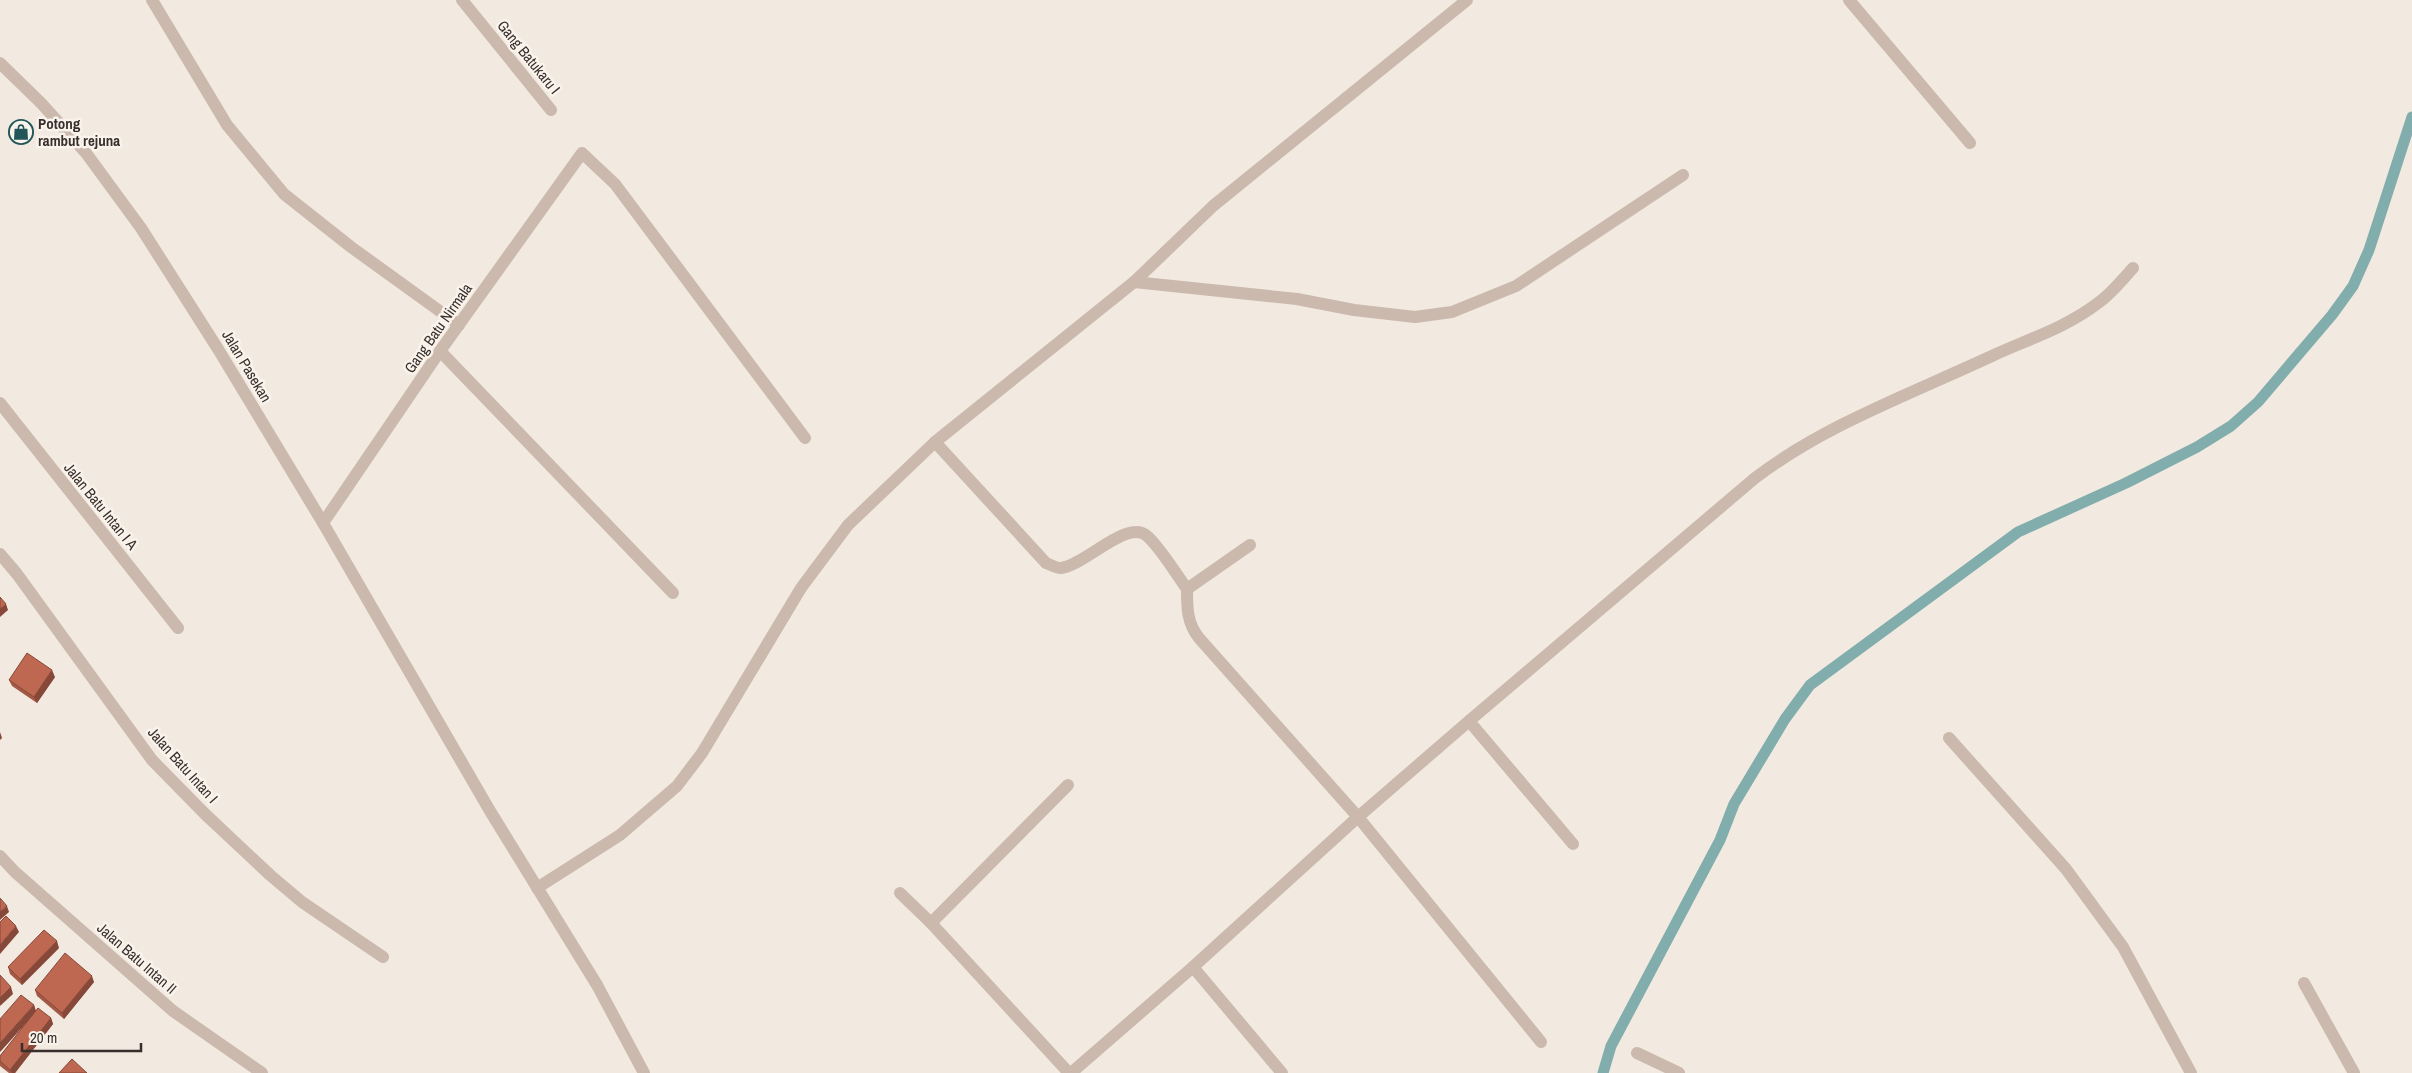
<svg xmlns="http://www.w3.org/2000/svg" width="2412" height="1073" viewBox="0 0 2412 1073" font-family="'Archivo Narrow',sans-serif">
<style>
.lines{fill:none;stroke-linecap:round;stroke-linejoin:round}
.stream{stroke:#81adad;stroke-width:11}
.minor{stroke:#cab9ac;stroke-width:12}
.tertiary{stroke:#cab9ac;stroke-width:12}
.wall{fill:#a45946}
.shaded-wall{fill:#864939}
.building{fill:#bf6851;stroke:#864939}
.labels{text-anchor:middle;dominant-baseline:central;stroke-width:5;stroke-linejoin:round;paint-order:stroke}
.street-label{font-size:15px;fill:#382e2b;stroke:#f9f3ec}
.poi-label{font-size:15px;font-weight:bold;fill:#382e2b;stroke:#f9f3ec;text-anchor:start}
</style>
<rect width="100%" height="100%" fill="#f2e9e0"/>
<g class="lines">
<path class="stream" d="M1603,1073L1611,1046L1720,840L1734,804L1785,719L1810,685L2018,532L2126,483L2197,447L2231,426L2258,402L2332,315L2353,286L2369,250L2412,117"/>
<g class="minor">
<path d="M152,0L227,125L284,194L351,247L459,325"/>
<path d="M462,0L551,110"/>
<path d="M1849,0L1970,143"/>
<path d="M1134,282L1297,299L1354,310L1415,317L1452,312L1516,286L1683,175"/>
<path d="M440,351L673,593"/>
<path d="M0,403L178,628"/>
<path d="M935,442L1046,563C1051,565 1056,568 1061,568C1084,566 1128,518 1147,536C1160,547 1176,574 1187,589L1250,545"/>
<path d="M323,523L440,351L582,153L615,184L805,438"/>
<path d="M0,554L17,574L152,760L205,814L270,875L302,902L383,957"/>
<path d="M1187,589C1187,608 1187,623 1199,638L1358,817L1541,1042"/>
<path d="M1469,721L1573,844"/>
<path d="M1949,738L2066,869L2123,947L2191,1073"/>
<path d="M0,856L15,872L173,1011L262,1073"/>
<path d="M537,888L620,835L677,786L702,753L801,588L848,525L935,442L1134,282L1213,206L1467,0"/>
<path d="M900,893L931,923L1069,1073"/>
<path d="M931,923L1068,785"/>
<path d="M1193,967L1282,1073"/>
<path d="M2304,983L2354,1073"/>
<path d="M1637,1053L1679,1073"/>
<path d="M1071,1073L1193,967L1358,817L1469,721L1755,478C1826,424 1913,393 1994,355C2029,339 2067,327 2098,303C2111,294 2122,280 2133,268"/>
</g>
<path class="tertiary" d="M0,63L41,103L86,153L141,228L218,349L323,523L490,811L597,985L644,1073"/>
</g>
<g class="wall">
<path d="M55,677L37,703L12,686L9,680Z"/>
<path d="M59,948L22,985L10,974L8,967Z"/>
<path d="M94,982L64,1019L37,996L35,990Z"/>
<path d="M34,1005L36,1011L51,1018L53,1024L15,1073H9L0,1066V1056L31,1017L0,1052Z"/>
</g>
<g class="shaded-wall">
<path d="M6,604L8,610L0,617V609Z"/>
<path d="M52,670L55,677L37,703L34,697Z"/>
<path d="M0,732L2,738L0,740Z"/>
<path d="M7,906L9,912L0,920V912Z"/>
<path d="M16,926L19,932L0,954V945Z"/>
<path d="M57,941L59,948L22,985L20,979Z"/>
<path d="M92,976L94,982L64,1019L62,1013Z"/>
<path d="M11,987L13,994L0,1006V998Z"/>
<path d="M34,1005L36,1012L0,1052V1043Z"/>
<path d="M51,1018L53,1024L15,1073H12L10,1070Z"/>
</g>
<g class="building">
<path d="M0,597L6,604L0,609Z"/>
<path d="M27,653L52,670L34,697L9,680Z"/>
<path d="M0,898L7,906L0,912Z"/>
<path d="M6,916L16,926L0,945V922Z"/>
<path d="M44,930L57,941L20,979L8,967Z"/>
<path d="M65,953L92,976L62,1013L35,990Z"/>
<path d="M0,975L11,987L0,998Z"/>
<path d="M21,995L34,1005L0,1043V1019Z"/>
<path d="M38,1008L51,1018L10,1070L0,1061V1056Z"/>
<path d="M72,1059L87,1073H59Z"/>
</g>
<defs>
<symbol id="shop-ring" viewBox="-11 -11 22 22"><circle r="9.5" fill="#f9f3ec" stroke="#225658" stroke-width="1.5"/><path d="M-5-2.5h2.3a2.7 3.5 0 0 1 5.4 0H5L5.5 6h-11ZM-1.5-2.5h3a1.5 2.3 0 0 0-3 0Z" fill="#225658"/></symbol>
</defs>
<g fill-rule="evenodd">
<use href="#shop-ring" x="7" y="118" width="28" height="28"/>
</g>
<g class="labels">
<g class="street-label">
<text transform="translate(529 57) rotate(51)">Gang Batukaru I</text>
<text transform="translate(438 328) rotate(-55)">Gang Batu Nirmala</text>
<text transform="translate(247 366) rotate(59)">Jalan Pasekan</text>
<text transform="translate(101 506) rotate(51)">Jalan Batu Intan I A</text>
<text transform="translate(183 765) rotate(48)">Jalan Batu Intan I</text>
<text transform="translate(137 958) rotate(41)">Jalan Batu Intan II</text>
</g>
<g class="poi-label">
<text x="38" y="123">Potong<tspan x="38" dy="17">rambut rejuna</tspan></text>
</g>
</g>
<path d="M22 1043v8h119v-8" fill="none" stroke="#382e2b" stroke-width="2.5"/>
<text x="30" y="1043" font-size="15" fill="#382e2b" stroke="#f9f3ec" stroke-width="4" paint-order="stroke">20 m</text>
</svg>
